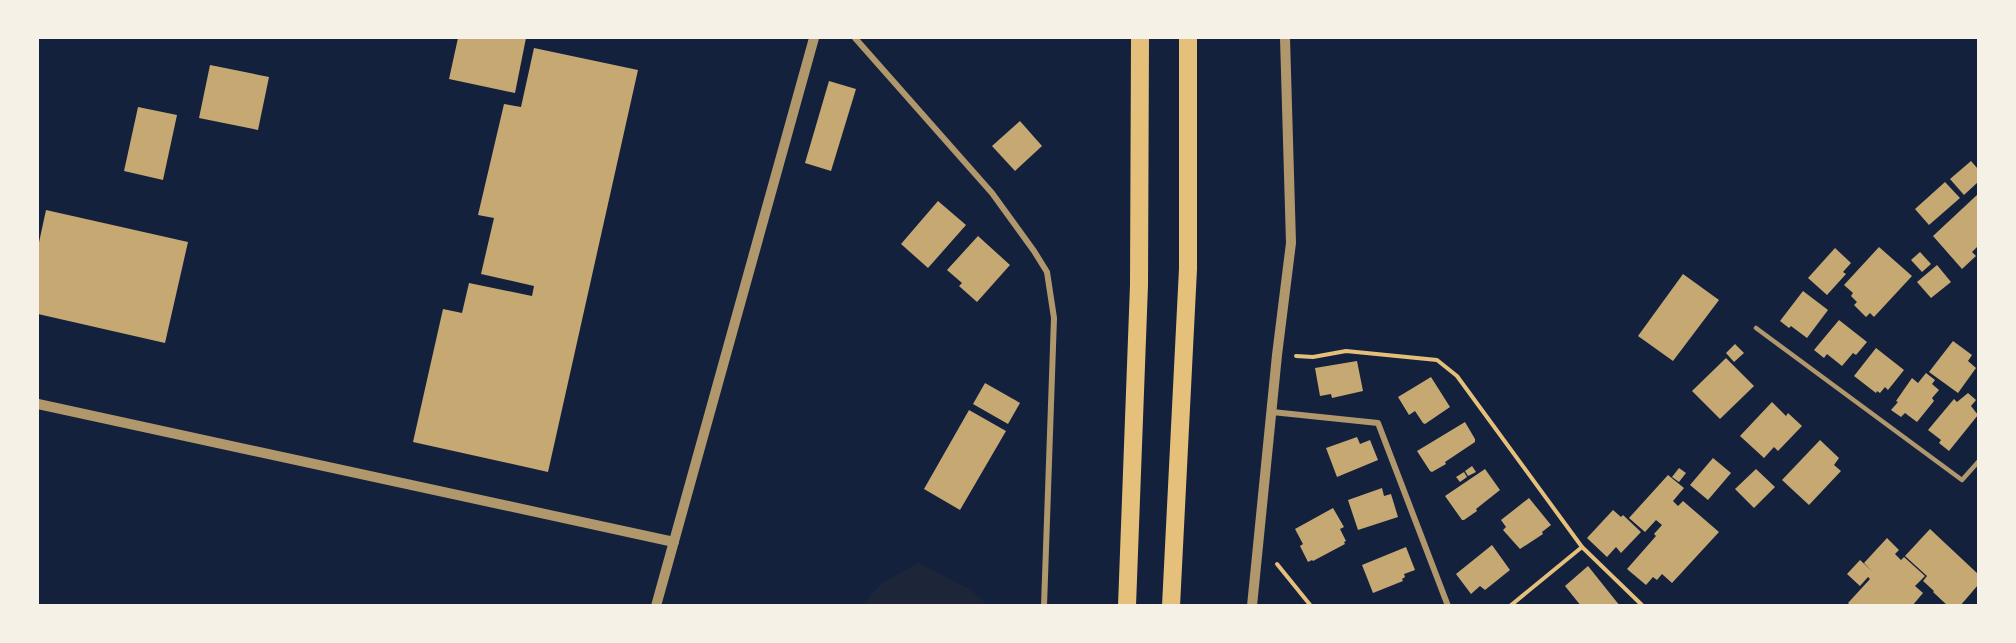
<svg xmlns="http://www.w3.org/2000/svg" width="2016" height="643" viewBox="0 0 2016 643" font-family="Arial,sans-serif">
<style>
.green{fill:#1d2539}
.building{fill:#c6a872}
.lines{fill:none;stroke-linecap:round;stroke-linejoin:round}
.path{stroke:#e5c07b;stroke-width:4}
.service{stroke:#b1986c;stroke-width:4.5}
.minor{stroke:#b1986c;stroke-width:6}
.tertiary{stroke:#b1986c;stroke-width:10}
.motorway{stroke:#e5c07b;stroke-width:18}
</style>
<rect width="100%" height="100%" fill="#14213d"/>
<path class="green" d="M918,563L969,589L988,605H862L882,583Z"/>
<g class="building">
<path d="M458,38H526L515,93L449,79Z"/>
<path d="M534,48L638,70L548,472L413,442L443,309L462,313L469,283L532,296L534,286L481,274L494,218L478,215L504,104L521,107Z"/>
<path d="M210,65L269,77L258,130L199,118Z"/>
<path d="M829,81L856,89L831,171L805,163Z"/>
<path d="M138,107L177,115L163,180L124,171Z"/>
<path d="M1020,121L1042,146L1015,171L992,146Z"/>
<path d="M1971,161L1978,169V182L1964,195L1950,179Z"/>
<path d="M1945,182L1960,198L1929,225L1915,209Z"/>
<path d="M1978,194V246L1972,252L1976,256L1962,269L1933,236Z"/>
<path d="M938,201L966,225L928,268L901,244Z"/>
<path d="M46,210L188,242L165,343L38,314V247Z"/>
<path d="M978,236L1010,265L977,302L959,286L962,283L947,270Z"/>
<path d="M1879,247L1912,276L1874,317L1870,313L1866,317L1854,305L1857,302L1851,296L1853,293L1844,285Z"/>
<path d="M1835,248L1851,263L1843,272L1846,274L1827,295L1808,278Z"/>
<path d="M1920,252L1931,264L1922,272L1911,260Z"/>
<path d="M1937,265L1951,282L1931,298L1917,282Z"/>
<path d="M1683,274L1719,300L1673,361L1638,336Z"/>
<path d="M1803,291L1828,310L1807,338L1791,326L1789,328L1780,321Z"/>
<path d="M1839,320L1867,342L1856,355L1853,353L1842,366L1827,354L1824,358L1814,350Z"/>
<path d="M1953,341L1972,355L1968,361L1976,368L1958,393L1929,372Z"/>
<path d="M1735,344L1744,353L1734,362L1726,353Z"/>
<path d="M1876,348L1904,370L1888,390L1885,387L1880,393L1877,391L1876,393L1854,376Z"/>
<path d="M1726,358L1754,386L1720,419L1692,391Z"/>
<path d="M1357,361L1363,391L1332,398L1331,394L1320,396L1315,368Z"/>
<path d="M1926,373L1935,380L1932,384L1939,390L1932,398L1934,401L1917,422L1905,413L1901,417L1891,410L1898,402L1896,401L1912,378L1918,383Z"/>
<path d="M1431,377L1450,407L1425,424L1423,423L1415,411L1409,415L1398,397Z"/>
<path d="M985,383L1020,403L1008,424L973,404Z"/>
<path d="M1968,393L1976,400L1971,406L1978,415L1949,451L1939,443L1941,440L1928,430L1954,399L1957,402Z"/>
<path d="M1772,402L1786,416L1788,413L1802,426L1778,451L1774,447L1764,458L1740,436Z"/>
<path d="M969,410L1006,431L960,510L924,489Z"/>
<path d="M1465,422L1475,439V442L1445,462L1446,464L1432,472L1430,471L1417,451Z"/>
<path d="M1357,437L1360,444L1370,440L1378,460L1337,477L1326,448Z"/>
<path d="M1820,440L1839,458L1834,465L1841,471L1809,505L1782,480Z"/>
<path d="M1713,458L1731,473L1708,500L1690,485Z"/>
<path d="M1472,466L1476,472L1468,476L1465,471Z"/>
<path d="M1679,468L1686,473L1679,482L1672,477Z"/>
<path d="M1485,469L1500,490L1476,509L1477,511L1464,520H1462L1445,496Z"/>
<path d="M1756,469L1775,487L1754,508L1735,489Z"/>
<path d="M1464,472L1467,477L1460,482L1456,477Z"/>
<path d="M1668,475L1684,488L1673,501L1678,506L1683,501L1719,532L1672,583L1662,574L1657,580L1653,577L1646,585L1627,569L1656,536L1654,534L1662,525L1656,520L1645,532L1629,518Z"/>
<path d="M1382,488L1384,496L1391,494L1398,517L1358,530L1348,500Z"/>
<path d="M1529,498L1551,525L1542,532L1543,534L1520,549L1503,530L1506,527L1501,520Z"/>
<path d="M1333,508L1344,527L1340,529L1346,541L1344,542L1345,544L1313,561L1312,560L1308,562L1300,546L1303,544L1295,529Z"/>
<path d="M1613,510L1621,517L1623,515L1641,532L1621,553L1616,547L1607,557L1587,538Z"/>
<path d="M1930,529L1978,574V585L1960,606H1948L1933,592L1934,591L1923,581L1927,576L1905,556Z"/>
<path d="M1887,538L1899,550L1895,554L1901,560L1904,557L1925,576L1915,586L1923,593L1912,606H1851L1848,603L1870,579L1868,577L1860,586L1847,574L1860,560L1873,572L1864,563Z"/>
<path d="M1492,545L1510,570L1485,590L1480,586L1471,594L1456,574Z"/>
<path d="M1406,547L1415,570L1404,574L1405,577L1402,579L1403,581L1373,593L1362,565Z"/>
<path d="M1588,566L1620,606H1581L1565,586Z"/>
</g>
<g class="lines">
<g class="path">
<path d="M1296,356L1313,357L1346,351L1437,360L1457,376L1582,547L1643,606"/>
<path d="M1277,564L1311,606"/>
<path d="M1510,606L1582,547"/>
</g>
<path class="service" d="M1756,328L1962,480L1978,462"/>
<g class="minor">
<path d="M855,38L992,193L1034,251L1047,272L1054,318L1044,606"/>
<path d="M1272,412L1378,423L1448,606"/>
</g>
<g class="tertiary">
<path d="M38,404L674,542"/>
<path d="M656,606L814,38"/>
<path d="M1252,606L1277,355L1291,243L1285,38"/>
</g>
<g class="motorway">
<path d="M1127,606L1139,285L1140,38"/>
<path d="M1171,606L1188,269V38"/>
</g>
</g>
<rect width="2016" height="643" fill="none" stroke="#f6f1e7" stroke-width="78"/>
</svg>
